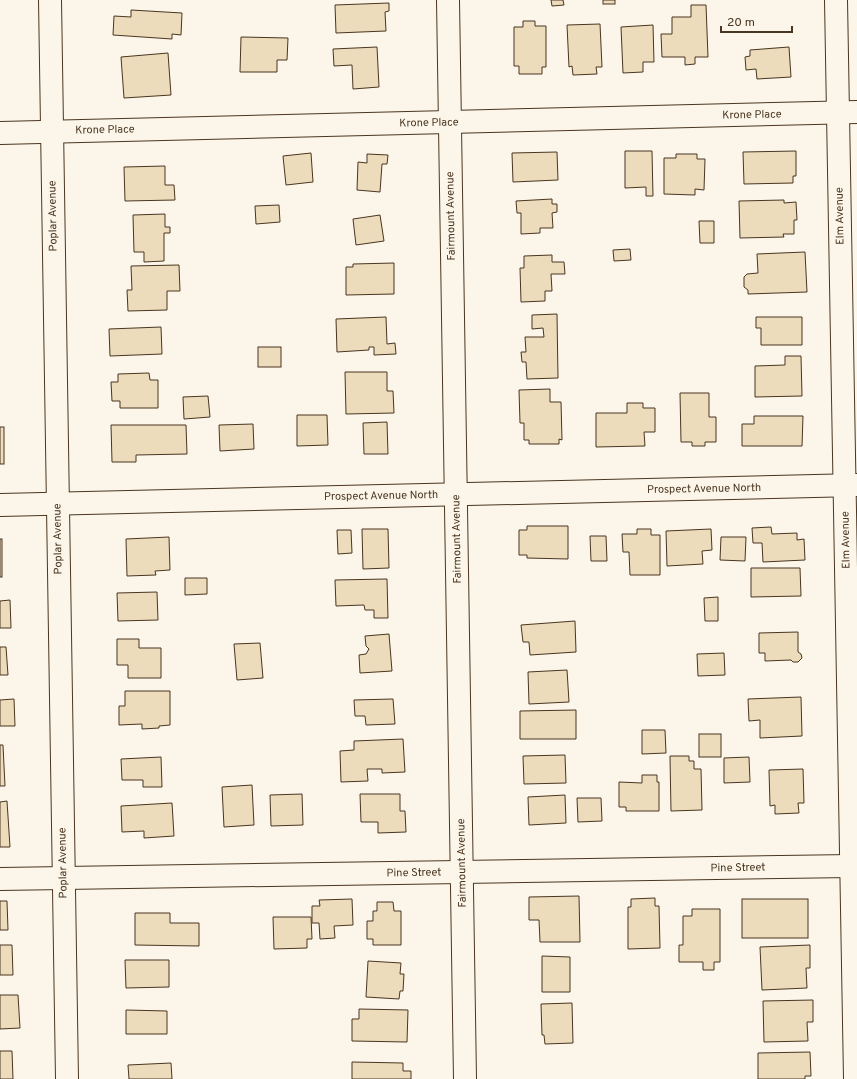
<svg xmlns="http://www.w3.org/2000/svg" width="857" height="1079" viewBox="0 0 857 1079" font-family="Overpass,sans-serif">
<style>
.building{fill:#ecdcbc;stroke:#4a3520}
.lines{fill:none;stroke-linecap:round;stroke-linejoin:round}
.minor-casing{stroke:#4a3520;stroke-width:24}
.minor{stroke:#fbf6e9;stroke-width:22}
.labels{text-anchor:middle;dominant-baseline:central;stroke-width:3;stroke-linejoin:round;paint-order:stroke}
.street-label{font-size:11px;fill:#4a3520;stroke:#fbf6e9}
</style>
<rect width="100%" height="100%" fill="#fbf6e9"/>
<g class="building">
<path d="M551,0H563L564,5L552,6Z"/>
<rect x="603" y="0" width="12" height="4"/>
<path d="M389,3V11L385,12L386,31L336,33L335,5Z"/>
<path d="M691,5H706L708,57H695V64L685,65V57H662L661,34H672V17H691Z"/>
<path d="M131,10L182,13L181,35L172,34V39L113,35L114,16L131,17Z"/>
<path d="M523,21H535V26H546V67H542V74H519V66H514V27H523Z"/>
<path d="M600,24L602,67H596L597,74L573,75L572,66L569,67L567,25Z"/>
<path d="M653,25L654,62H643V72L623,73L621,27Z"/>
<path d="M241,37L288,38L287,60H277V72H240Z"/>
<path d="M377,47L379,87L353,89L352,65L334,66L333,49Z"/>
<path d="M789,47L791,77L757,79L756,69L746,70L745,57L750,56V50Z"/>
<path d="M168,53L171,95L124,98L121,57Z"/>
<path d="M625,151H652L653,196H646V187L625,188Z"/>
<path d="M796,151V176H793V183L744,184L743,152Z"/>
<path d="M557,152L558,180L513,182L512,153Z"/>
<path d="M311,153L313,182L286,185L283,156Z"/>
<path d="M367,154L388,155L387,164H382L380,192L357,190L358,162L367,163Z"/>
<path d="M676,154H697V159H705L704,190L695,189V195L664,194V158H676Z"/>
<path d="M165,166V185H174L175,200L125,201L124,167Z"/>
<path d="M552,199V204H557V212L552,213L553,228H540V233L521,234V213H517L516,201Z"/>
<path d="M784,200V203L796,202L797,220H794V234H783L784,237L740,238L739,201Z"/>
<path d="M279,205L280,222L256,224L255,206Z"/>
<path d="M165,214V227H170V233H164V261L144,262V252H134L133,215Z"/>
<path d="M380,215L384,241L356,245L353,219Z"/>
<path d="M699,221H714V243H700Z"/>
<path d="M630,249L631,260L614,261L613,250Z"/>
<path d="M805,252L807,292L748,294V290L744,287V277L747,274L758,273L757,254Z"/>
<path d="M552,255V262H564L565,274H551L552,291H545V301L521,302L520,268H524V256Z"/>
<path d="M394,263V294L346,295V267H353V264Z"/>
<path d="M179,265L180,291H167V310L128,311L127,290H132L131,266Z"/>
<path d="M557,314L558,378L527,379L526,362H522L521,352H526L525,337H544L543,328L532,329V315Z"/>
<path d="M386,317L387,344L395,343L396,354L374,355V347H369V350L337,352L336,319Z"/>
<path d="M756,317H802V345H761V328H756Z"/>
<path d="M161,327L162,354L110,356L109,329Z"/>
<rect x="258" y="347" width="23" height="20"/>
<path d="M785,356H801L802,396L755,397V366L785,365Z"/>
<path d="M345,372H387V391H393L394,413L346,414Z"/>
<path d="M149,373L150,380H158V408H120V401H112L111,382H118V374Z"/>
<path d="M550,389V402H561L562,440L559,439V444H529V440H524V423H520L519,390Z"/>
<path d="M680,393H709V417H716V442H705V446H692V442H681Z"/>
<path d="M208,396L210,417L184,419L183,397Z"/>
<path d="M627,403H643V408H655V432H644L645,446L596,447V413H627Z"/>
<path d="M297,415H327L328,445L297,446Z"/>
<path d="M754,416H803L802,446H742V424H754Z"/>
<path d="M387,422L388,454H364L363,423Z"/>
<path d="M253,424L254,449L220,451L219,425Z"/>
<path d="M111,425H186L187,454L136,455V462H112Z"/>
<rect x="0" y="427" width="4" height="37"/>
<path d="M527,526H568V559L527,558V555H519V530H527Z"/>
<path d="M771,527L772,534L797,533V540L804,539L805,560L763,562L762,543H753L752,528Z"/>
<path d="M362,529H388L389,568L363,569Z"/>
<path d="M637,529H651V535H660V575H630L629,552H623L622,534H637Z"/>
<path d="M711,529L712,550L702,551L703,564L667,566L666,531Z"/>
<path d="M337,530H351L352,553L338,554Z"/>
<path d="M590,536H606L607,561H591Z"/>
<path d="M169,537L170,570L155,571L156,575L127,576L126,539Z"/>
<path d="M721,537H746L745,561L720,560Z"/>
<rect x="0" y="539" width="2" height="38"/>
<path d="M751,568H800L801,596L751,597Z"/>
<path d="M185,578H207V594L185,595Z"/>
<path d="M387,579L388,618H374V610H365L364,605L336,606L335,580Z"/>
<path d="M157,592L158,620L118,621L117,593Z"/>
<path d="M718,597V621H705L704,598Z"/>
<path d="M10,600L11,628H0V601Z"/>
<path d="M575,621L576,652L530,655L529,642H523L521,625Z"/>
<path d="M798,632V652L801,654L802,658L798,662H793L791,660L765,661V653H759V633Z"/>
<path d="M389,634L392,671L360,673L359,655L366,654L369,649L366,646L365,636Z"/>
<path d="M117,639H139V648H161V678H128V665H117Z"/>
<path d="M260,643L263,678L237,680L234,644Z"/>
<path d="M0,647H6L8,675H0Z"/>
<path d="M724,653L725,675L698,676L697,654Z"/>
<path d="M567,670L569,702L529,704L528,672Z"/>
<path d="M125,691H170V725L159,726V728L142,729V724L119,725V706H125Z"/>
<path d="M801,697L802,736L760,738V720L749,721L748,699Z"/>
<path d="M14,699L15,726H0V700Z"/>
<path d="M393,699L395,724L366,725L365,716H355L354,700Z"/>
<path d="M576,710V739H520V711Z"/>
<path d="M642,730H665L666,753L642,754Z"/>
<rect x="699" y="734" width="22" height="23"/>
<path d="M403,739L405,772L382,773V769H367L368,781L341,782L340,751L354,750V741Z"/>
<path d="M0,745H3L5,786H0Z"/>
<path d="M565,755L566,783L524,784L523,756Z"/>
<path d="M670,756H689V761H694V769H701L702,810L671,811Z"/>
<path d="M161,757L162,787H143V780H122L121,759Z"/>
<path d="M749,757L750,782L724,783V758Z"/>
<path d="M803,769L804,803H798L799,813L775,814V805L770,806L769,770Z"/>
<path d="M642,775H657V782H659V811H626V807H619V782L642,783Z"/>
<path d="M252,785L254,825L224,827L222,787Z"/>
<path d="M302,794L303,825L271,826L270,795Z"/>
<path d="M360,794H400V811H405L406,832L378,833V822H361Z"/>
<path d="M565,795L566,823L529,825L528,797Z"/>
<path d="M577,798H601L602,821L578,822Z"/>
<path d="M7,801L10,847H0V802Z"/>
<path d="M172,803L174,836L144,838V831L122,832L121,806Z"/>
<path d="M579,896L580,942H540L539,920H529V897Z"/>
<path d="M655,898V906H659L660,948L628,949V907H631V899Z"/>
<path d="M352,899L353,925L334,926L335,938L320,939L319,923H312V906H320L319,900Z"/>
<rect x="742" y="899" width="66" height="39"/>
<path d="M0,901H7L8,930H0Z"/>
<path d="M377,902H393L394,911H401V945H373V939H367V921H373V911H377Z"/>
<path d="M692,909H720V962H714V970H703V962H679V945H683V916H692Z"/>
<path d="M135,913H170V923H199V946L135,945Z"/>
<path d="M273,917H311L312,939H307V948L274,949Z"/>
<path d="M0,945H12L13,975H0Z"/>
<path d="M810,945V968H806L807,988L762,990L760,947Z"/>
<path d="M542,956L570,957V992H542Z"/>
<path d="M125,960H169V987L126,988Z"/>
<path d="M368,961L401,963L400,974H404L403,991H400L399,999L366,997Z"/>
<path d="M0,995H18L20,1028L0,1029Z"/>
<path d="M813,1000V1022H807L808,1041L764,1042L763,1001Z"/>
<path d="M572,1003L573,1043L545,1044L544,1035H542L541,1004Z"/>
<path d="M359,1009L408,1010L407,1042L352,1041V1019H359Z"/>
<path d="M126,1010L167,1011V1034H126Z"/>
<path d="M0,1051H12L13,1079H0Z"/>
<path d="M810,1052L811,1076H805V1079H758V1053Z"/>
<path d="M352,1062L403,1063V1071H411V1079H352Z"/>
<path d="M171,1063L172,1079H129L128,1065Z"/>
</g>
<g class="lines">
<defs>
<g id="minor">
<path d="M50,0L67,1079"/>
<path d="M448,0L465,1079"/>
<path d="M836,0L855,1079"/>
<path d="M0,133L857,112"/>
<path d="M0,505L857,485"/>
<path d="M0,879L852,866"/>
</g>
</defs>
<use href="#minor" class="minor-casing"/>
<use href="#minor" class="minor"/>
</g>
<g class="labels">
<g class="street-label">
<text transform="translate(752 115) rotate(-1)">Krone Place</text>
<text transform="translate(429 123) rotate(-1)">Krone Place</text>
<text transform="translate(105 130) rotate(-1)">Krone Place</text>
<text transform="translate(53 216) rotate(-91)">Poplar Avenue</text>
<text transform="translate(451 216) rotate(-91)">Fairmount Avenue</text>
<text transform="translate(840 216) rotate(-91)">Elm Avenue</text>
<text transform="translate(704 489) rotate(-1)">Prospect Avenue North</text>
<text transform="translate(381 496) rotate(-1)">Prospect Avenue North</text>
<text transform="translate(58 539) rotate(-91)">Poplar Avenue</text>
<text transform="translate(457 539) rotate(-91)">Fairmount Avenue</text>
<text transform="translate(846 540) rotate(-91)">Elm Avenue</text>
<text transform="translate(63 863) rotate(-91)">Poplar Avenue</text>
<text transform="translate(462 863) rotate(-91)">Fairmount Avenue</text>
<text transform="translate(738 868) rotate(-1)">Pine Street</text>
<text transform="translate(414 873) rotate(-1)">Pine Street</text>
</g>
</g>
<path d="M721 26v6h71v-6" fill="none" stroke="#4a3520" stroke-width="2"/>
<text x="727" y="26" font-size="12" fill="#4a3520" stroke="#fbf6e9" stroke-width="3" paint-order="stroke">20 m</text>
</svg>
